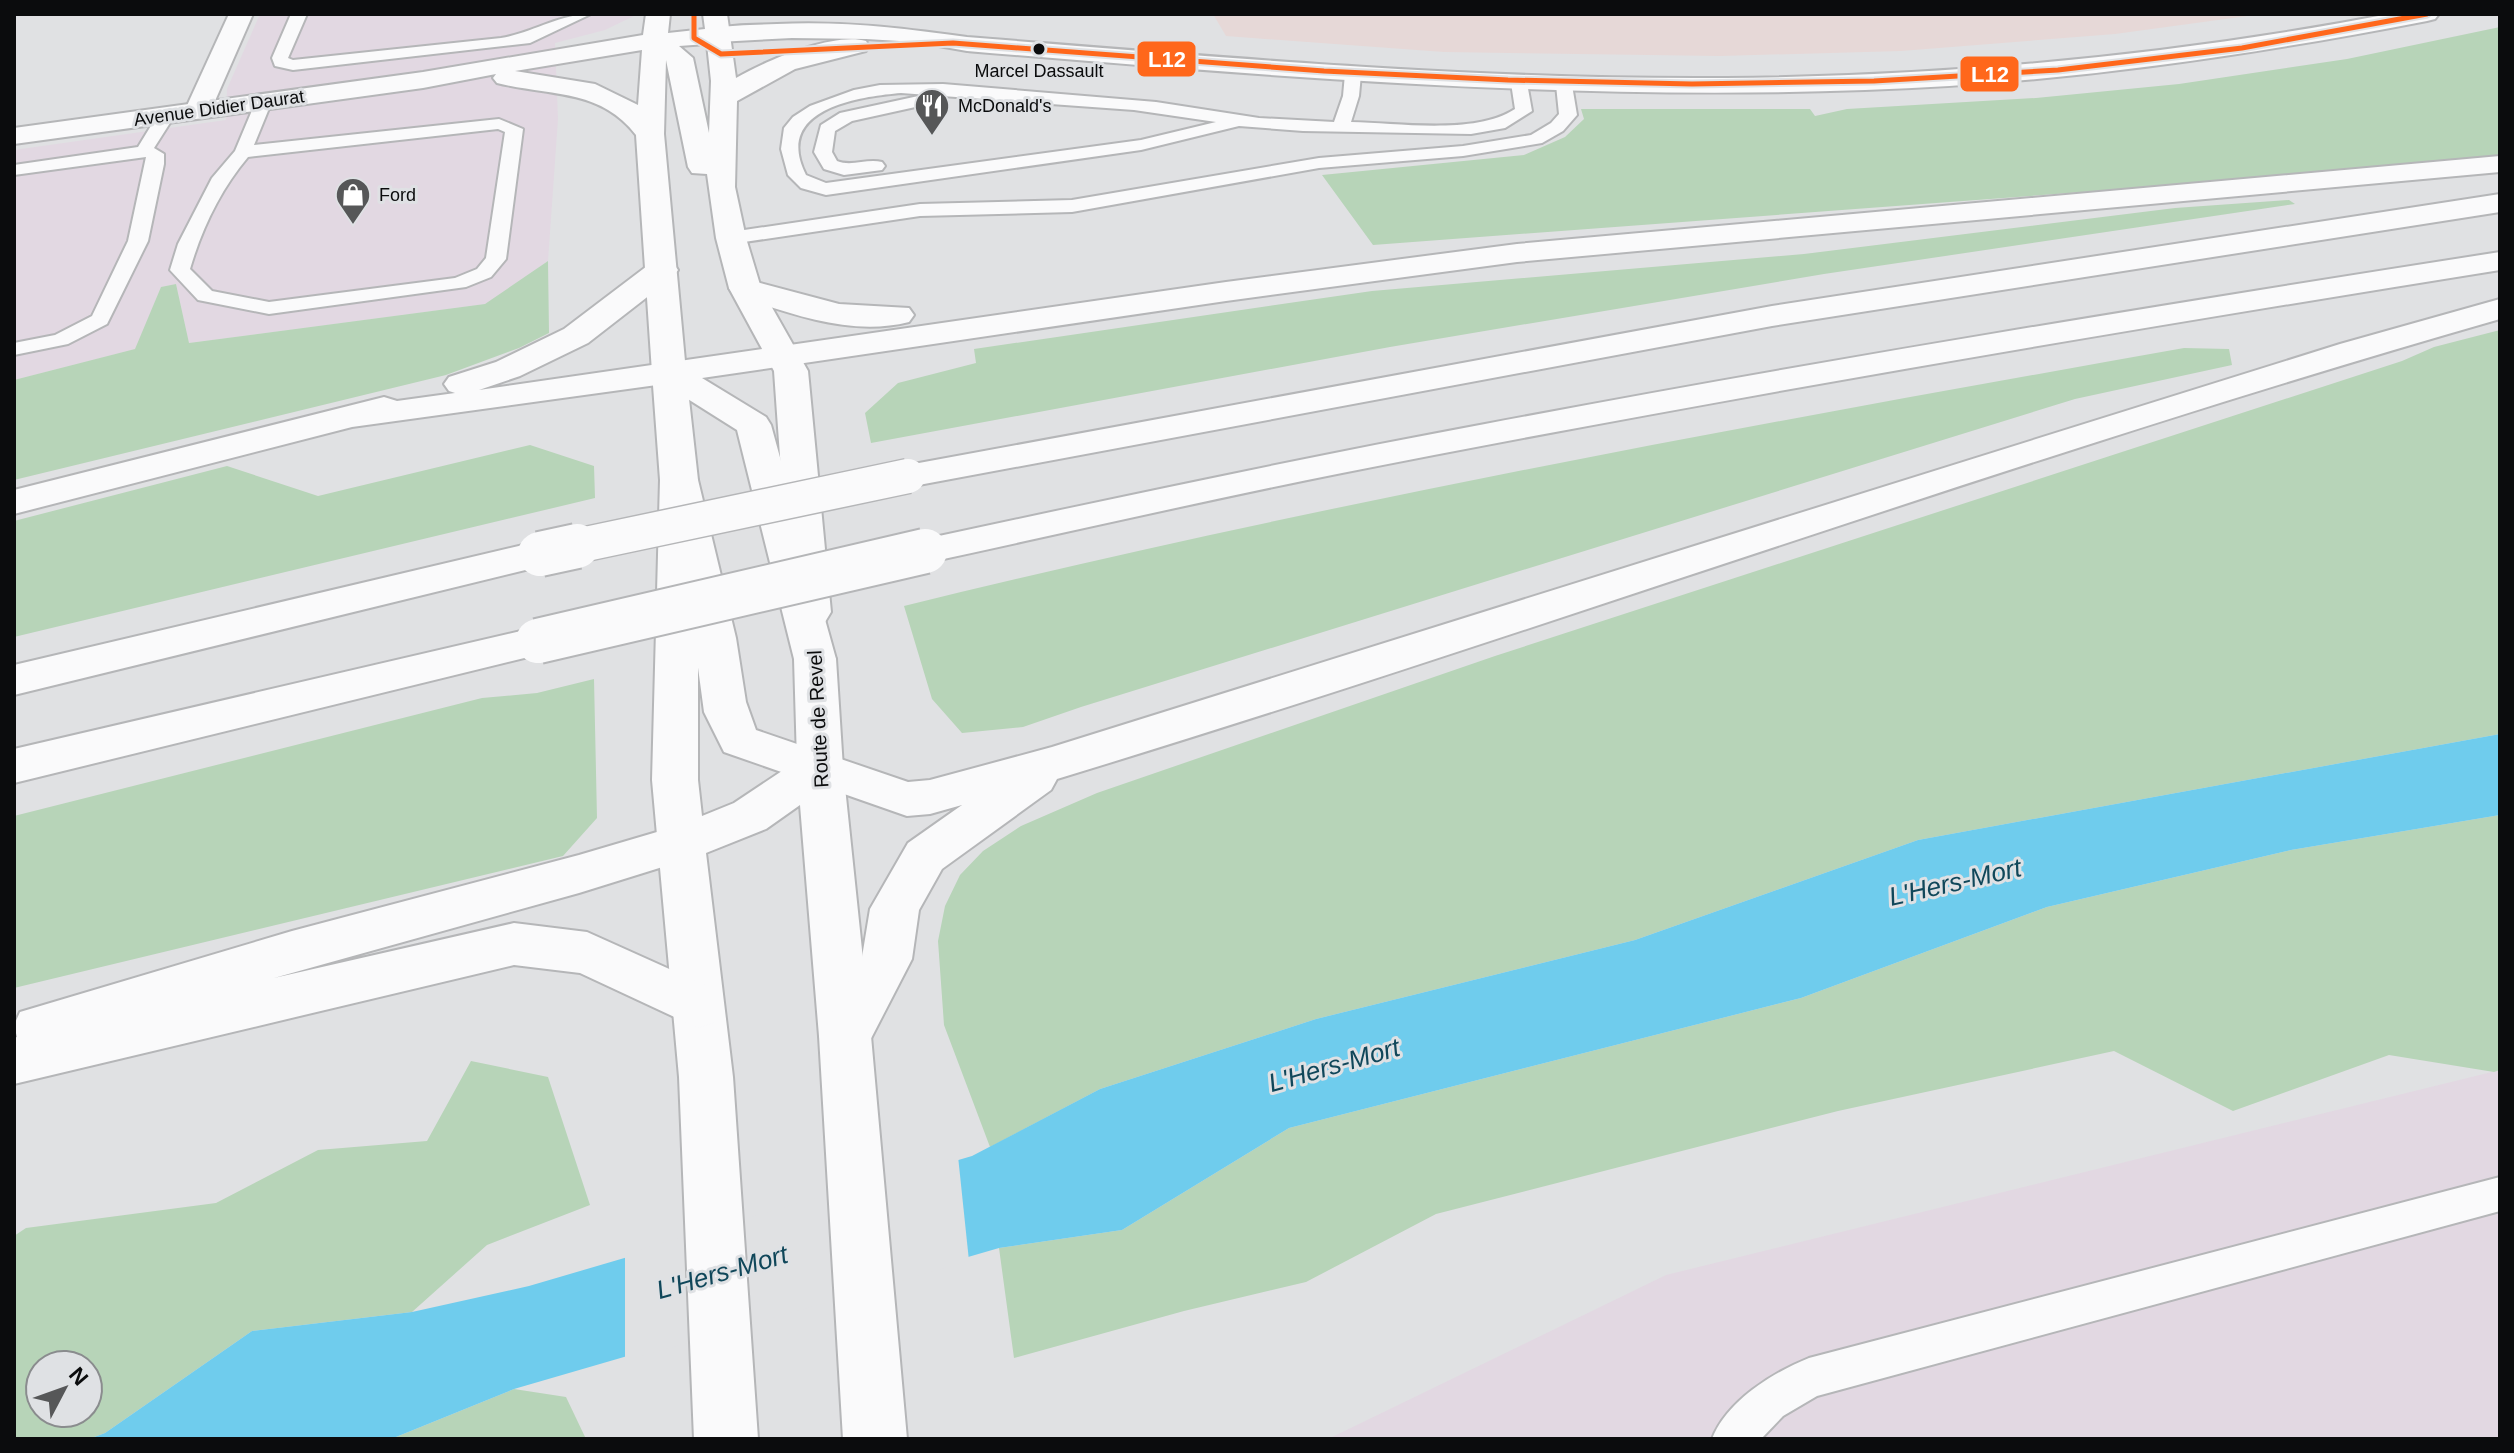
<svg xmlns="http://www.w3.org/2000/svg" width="2514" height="1453" viewBox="0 0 2514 1453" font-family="Arial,sans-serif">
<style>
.commercial{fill:#e2d8e2}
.industrial{fill:#e6d8d7}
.green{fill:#b7d4b8;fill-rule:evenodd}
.water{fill:#6fcced}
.pier{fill:#e0e1e3}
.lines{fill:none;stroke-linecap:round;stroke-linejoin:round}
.service-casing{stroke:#b5b6b8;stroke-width:4}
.minor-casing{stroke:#b5b6b8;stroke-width:4}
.tertiary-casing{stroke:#b5b6b8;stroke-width:4}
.secondary-casing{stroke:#b5b6b8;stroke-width:4}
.primary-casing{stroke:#b5b6b8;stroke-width:4}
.motorway-casing{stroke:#b5b6b8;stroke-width:4}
.service{fill:#fafafb;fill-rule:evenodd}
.minor{fill:#fafafb;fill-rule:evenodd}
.tertiary{fill:#fafafb;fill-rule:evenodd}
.secondary{fill:#fafafb;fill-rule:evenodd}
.primary{fill:#fafafb;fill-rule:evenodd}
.motorway{fill:#fafafb;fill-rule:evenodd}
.motorway-bridge-far1-casing{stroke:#b5b6b8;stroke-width:37;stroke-linecap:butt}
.motorway-bridge-casing{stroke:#b5b6b8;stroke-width:48;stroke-linecap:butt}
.motorway-bridge-far1{stroke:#fafafb;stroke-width:34}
.motorway-bridge{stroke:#fafafb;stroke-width:44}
.bus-1-casing{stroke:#dfe1e4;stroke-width:9}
.bus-1{stroke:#ff671b;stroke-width:5}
.bus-dot{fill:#0b0c0d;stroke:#dfe1e4;stroke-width:3}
.labels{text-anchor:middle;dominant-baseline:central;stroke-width:6;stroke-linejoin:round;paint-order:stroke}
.bus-label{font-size:18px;fill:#0b0c0d;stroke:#dfe1e4}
.far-poi-label{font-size:18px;fill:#0b0c0d;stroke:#dfe1e4;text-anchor:start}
.far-street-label{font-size:18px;fill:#0b0c0d;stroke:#dfe1e4}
.street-label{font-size:20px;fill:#0b0c0d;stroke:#dfe1e4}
.near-water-label{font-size:26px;font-style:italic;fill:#10475a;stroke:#dfe1e4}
.line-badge{stroke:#dfe1e4;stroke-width:3}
.badge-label{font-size:22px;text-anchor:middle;font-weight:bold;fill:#fff}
</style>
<rect width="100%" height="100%" fill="#e0e1e3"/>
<g class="commercial">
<path d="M260,14H638L605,30L555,43L558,119L548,261L486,304L189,343L176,284L161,287L136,349L14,380V150L226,120L227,89Z"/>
<path d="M2500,1070V1439H1328L1666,1275Z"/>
</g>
<path class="industrial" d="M1213,14H2262L2115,34L1901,51L1720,56L1444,52L1226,36Z"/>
<g class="green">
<path d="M2500,27V156L2338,173L1373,245L1322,175L1524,155L1565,137L1584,119L1581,109H1810L1815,116L1847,109L2036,98L2179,84L2347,59Z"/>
<path d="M2289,200L2295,204L1824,274L1390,347L871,443L865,413L898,383L976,363L974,349L1372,291L1804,254L2175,208Z"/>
<path d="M548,261L549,333L519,348L446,375L14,480V380L135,349L161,287L176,284L189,343L485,304Z"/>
<path d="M2500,330V734L1918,840L1635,940L1316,1019L1100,1089L990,1147L944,1025L938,941L945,906L960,875L983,851L1021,826L1097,793L1495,656L2402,361L2434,347Z"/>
<path d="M2184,348L2229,349L2232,365L2075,399L1081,707L1023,727L962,733L932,699L904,606C1325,502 1757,424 2184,348Z"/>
<path d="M530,445L594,466L595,498L14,637V521L227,466L318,496Z"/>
<path d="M594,679L597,818L563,856L14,988V816L482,698L537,693Z"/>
<path d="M2500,815V1070L2494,1072L2389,1055L2233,1111L2114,1051L1838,1111L1436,1214L1306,1282L1184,1311L1014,1358L999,1248L1122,1230L1289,1128L1801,998L2047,907L2291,850Z"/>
<path d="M471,1061L548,1077L590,1205L487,1245L412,1312L252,1331L105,1433L89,1439H14V1236L26,1228L216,1203L318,1150L427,1141ZM40,1365H88V1413H40Z"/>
<path d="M514,1389L566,1397L586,1439H391Z"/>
</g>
<path class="water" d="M2500,734V815L2291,850L2047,907L1801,998L1289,1128L1122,1230L999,1248L514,1389L391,1439H89L105,1433L252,1331L412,1312L529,1286L972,1156L1100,1089L1316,1019L1635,940L1918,840Z"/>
<path class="pier" d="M958,1156L969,1261L625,1361V1254Z"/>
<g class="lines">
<defs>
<g id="service">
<path d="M291,14H307L288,58L293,60L501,38C532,33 559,14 591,14L530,43L293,70L275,66L272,58Z"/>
<path d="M1353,69L1361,74L1359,96L1351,122C1398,123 1476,135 1515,109L1511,83L1519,78L1527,83L1532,111L1505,128L1471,134L1303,131L1239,126L1141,150L826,195L801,188L788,175L781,149L784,128L793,117L810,106L854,90L880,85L943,84L1156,102L1259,118L1334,122L1343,96L1345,74ZM901,93L1134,110L1216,122L1141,140L826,183L806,175C773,110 855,97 901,93Z"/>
<path d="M1564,80L1572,85L1577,115L1563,131L1542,143L1463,156L1319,168L1072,212L920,216L731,244L721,238L731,232L920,204L1072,200L1319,158L1463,146L1531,135L1551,123L1559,114L1556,85Z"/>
<path d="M923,95L929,96L931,100L929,104L852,121L835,131L832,152L837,161C852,167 867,158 882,162L885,166L882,170L844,175L824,169L814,152L821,125L840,113Z"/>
<path d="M264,96L272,101L254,145L499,119L523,129L506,259L491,277L466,287L269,314L198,300L170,270L178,244L212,178L235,151L256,101ZM498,129L505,132L486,258L477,269L455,278L269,302L212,291L190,269C202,228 221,189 248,157Z"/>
<path d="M166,110L175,115L154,148L164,154V164L148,241L107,324L68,344L14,355V343L55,335L92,316L128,241L146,157L14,175V165L138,147L160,111Z"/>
<path d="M2500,1177V1211L1817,1396L1783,1416L1761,1439H1712C1727,1401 1772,1373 1809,1358Z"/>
</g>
<path id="minor" d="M229,14H253L211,110L207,116H189L185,110Z"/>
<path id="tertiary" d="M2389,14H2439L2435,19L2427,21C2241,57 2054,84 1865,90C1564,101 1266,76 967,51L916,42L866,39L792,38L718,42L709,40L706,35L709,30C731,24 755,25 777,24C844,21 901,28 967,37C1220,57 1472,80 1726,78C1949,76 2170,56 2389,14Z"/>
<path id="secondary" d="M646,14H670L668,33L705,29L703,14H727L736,78C765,61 833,32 866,41L869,46L866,51L795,69L737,101L735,187L746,238L761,288L808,371L831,612L825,622L811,626L797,622L791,612L774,371L729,288L716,238L707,174L692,173L688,167L666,60L664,134L686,372L681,379L669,382L657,379L652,372L636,135C600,88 548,96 497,83L493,78L496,74L423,88L14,144V128L423,72L643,35ZM707,44L711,81L709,133L693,58L679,46ZM642,50L638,105L595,84L515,71Z"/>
<path id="primary" d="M669,362L681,365L686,372L698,480V780L702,816L734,803L797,761L794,659L800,649L815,645L830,649L836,659L843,768L871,1036L907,1439H843L819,1036L800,805L766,829L706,853L733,1077L758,1439H694L679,1077L652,780L660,480L652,372L657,365Z"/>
<g id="motorway">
<path d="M2500,156V172L1517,262L1226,301L702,378L766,417L771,425L836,659L830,669L815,673L800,669L794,659L737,430L664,384L352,427L14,514V490L384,397L397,401L455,393L449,391L444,384L449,377L496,362L564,329L651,263L662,261L673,263L678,270L673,277L588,343L520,376L479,390L1226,282L1517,244Z"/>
<path d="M2500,194V212L1772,326L908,487L895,484L890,476L895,468L908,465L1772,306Z"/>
<path d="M2500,252V270C2113,332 1727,397 1342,473C1202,501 1064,533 925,563L911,560L905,551L911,542L925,539C1111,499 1297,459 1485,424C1822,360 2161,305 2500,252Z"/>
<path d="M745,279L839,304L909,308L914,315L909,322C850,337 789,313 734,295L729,288L734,281Z"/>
<path d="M2500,299V319C2015,458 1540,632 1057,779L1051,790L942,869L919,910L912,959L864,1052L845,1059L826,1052L819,1036L862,957L870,909L908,843L962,805L930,814L907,816L724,752L704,712L694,638L660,480L666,472L679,469L692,472L698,480L736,638L746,702L756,730L908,782L930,780L1052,747L2340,344Z"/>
<path d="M540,541L554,545L560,554L554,563L14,695V665Z"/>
<path d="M538,627L553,631L559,641L553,651L14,783V749Z"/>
<path d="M684,824L701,829L708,842L701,855L579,893L274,978L514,923L587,932L716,990L724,1006L716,1022L698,1028L580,973L514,965L14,1084V1038L17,1037L14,1025L20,1012L292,931L579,855Z"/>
</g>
</defs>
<use href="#service" class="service-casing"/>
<use href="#minor" class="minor-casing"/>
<use href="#tertiary" class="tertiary-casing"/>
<use href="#secondary" class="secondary-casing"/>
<use href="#primary" class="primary-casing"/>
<use href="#motorway" class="motorway-casing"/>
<use href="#service" class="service"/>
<use href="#minor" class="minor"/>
<use href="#tertiary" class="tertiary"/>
<use href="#secondary" class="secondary"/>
<use href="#primary" class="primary"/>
<use href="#motorway" class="motorway"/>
<defs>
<path id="motorway-bridge-far1" d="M567,548L908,476"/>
<g id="motorway-bridge">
<path d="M540,554L577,546"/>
<path d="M538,641L925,551"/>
</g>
</defs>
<use href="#motorway-bridge-far1" class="motorway-bridge-far1-casing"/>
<use href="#motorway-bridge" class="motorway-bridge-casing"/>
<use href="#motorway-bridge-far1" class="motorway-bridge-far1"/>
<use href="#motorway-bridge" class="motorway-bridge"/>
<defs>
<path id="bus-1" d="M694,14V38L721,54L953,43L1324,71L1508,80L1692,84L1874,81L2058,70L2242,48L2427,14"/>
</defs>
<use href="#bus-1" class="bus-1-casing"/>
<use href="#bus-1" class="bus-1"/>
</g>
<defs>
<symbol id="restaurant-pin" viewBox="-11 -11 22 30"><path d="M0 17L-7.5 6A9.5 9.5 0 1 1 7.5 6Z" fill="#565758" stroke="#dfe1e4"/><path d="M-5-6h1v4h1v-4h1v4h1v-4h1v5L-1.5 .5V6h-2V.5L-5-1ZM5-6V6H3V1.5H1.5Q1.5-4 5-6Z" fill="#fff"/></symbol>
<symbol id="shop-pin" viewBox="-11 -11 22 30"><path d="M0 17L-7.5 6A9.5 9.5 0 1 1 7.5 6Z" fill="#565758" stroke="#dfe1e4"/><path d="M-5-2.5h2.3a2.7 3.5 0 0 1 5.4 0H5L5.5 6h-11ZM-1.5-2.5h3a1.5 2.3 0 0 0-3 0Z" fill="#fff"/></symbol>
</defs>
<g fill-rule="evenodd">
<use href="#restaurant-pin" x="912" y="86" width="40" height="54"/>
<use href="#shop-pin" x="333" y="175" width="40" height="54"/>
</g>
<circle class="bus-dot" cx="1039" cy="49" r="7"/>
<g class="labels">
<g class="bus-label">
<text x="1039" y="71">Marcel Dassault</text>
</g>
<g class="far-poi-label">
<text x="958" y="106">McDonald's</text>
<text x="379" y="195">Ford</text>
</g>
<g class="far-street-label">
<text transform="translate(219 108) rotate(-8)">Avenue Didier Daurat</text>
</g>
<g class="street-label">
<text transform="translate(818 719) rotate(-93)">Route de Revel</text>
</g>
<g class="near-water-label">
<text transform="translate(1955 882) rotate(-13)">L'Hers-Mort</text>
<text transform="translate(1334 1065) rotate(-16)">L'Hers-Mort</text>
<text transform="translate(722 1272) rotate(-16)">L'Hers-Mort</text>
</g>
</g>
<g class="line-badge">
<rect x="1136" y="40" width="61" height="38" rx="8" fill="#ff671b"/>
<rect x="1959" y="55" width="61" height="38" rx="8" fill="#ff671b"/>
</g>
<g class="badge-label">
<text x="1167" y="67">L12</text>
<text x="1990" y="82">L12</text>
</g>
<rect width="2514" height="1453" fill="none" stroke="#0b0c0d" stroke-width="32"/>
<g transform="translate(64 1389) rotate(49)"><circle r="38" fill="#dfe1e4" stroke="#8a8c8e" stroke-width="2"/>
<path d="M0-6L14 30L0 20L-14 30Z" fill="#565758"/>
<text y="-12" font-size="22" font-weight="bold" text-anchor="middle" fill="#0b0c0d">N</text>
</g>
</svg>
